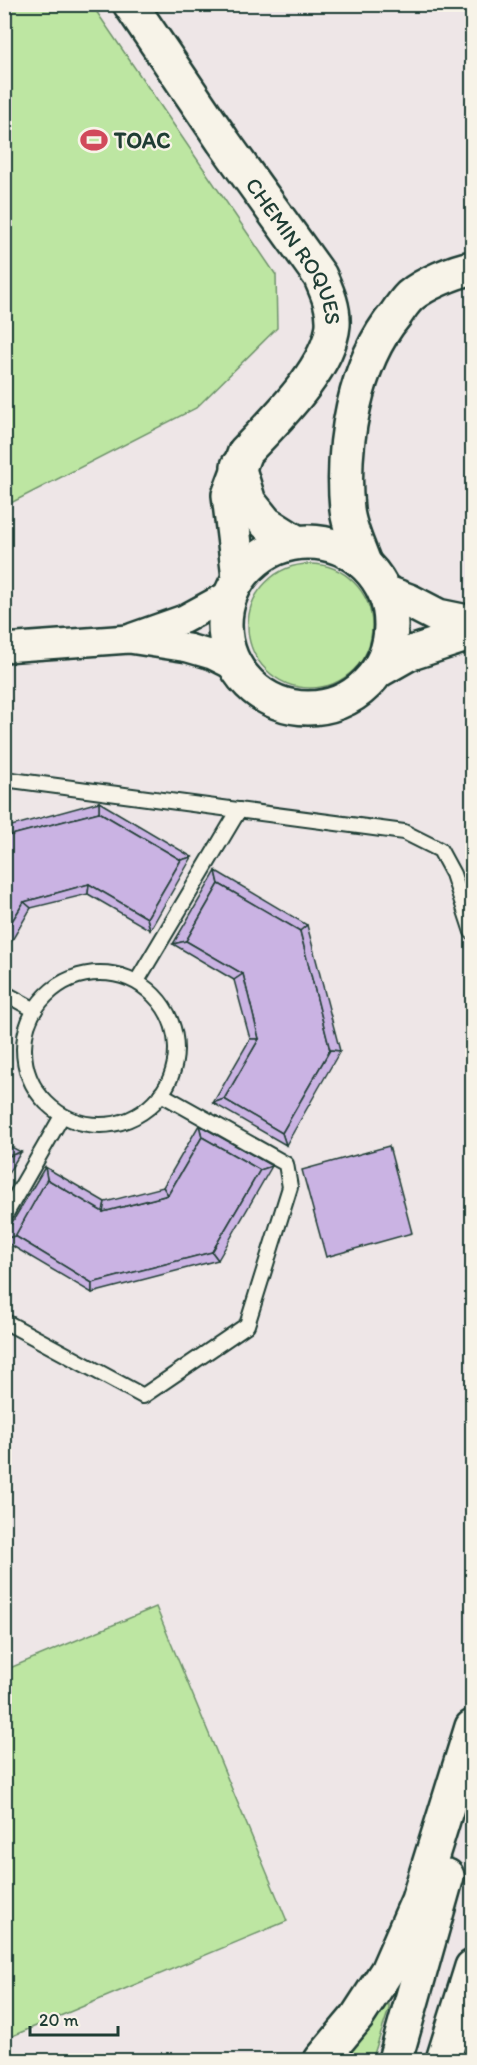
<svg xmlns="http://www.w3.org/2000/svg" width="477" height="2065" viewBox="0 0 477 2065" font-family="Itim,sans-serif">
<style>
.green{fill:#bde6a2;stroke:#6e926b;stroke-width:1.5}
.building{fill:#cab3e3;stroke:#1f3d34;stroke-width:1.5}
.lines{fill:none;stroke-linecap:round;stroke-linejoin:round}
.service-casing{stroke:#1f3d34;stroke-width:18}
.minor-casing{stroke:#1f3d34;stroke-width:32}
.tertiary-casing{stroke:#1f3d34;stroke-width:38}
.motorway-casing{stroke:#1f3d34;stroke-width:38}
.service{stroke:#f7f3e8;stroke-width:14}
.minor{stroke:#f7f3e8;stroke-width:27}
.tertiary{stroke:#f7f3e8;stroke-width:33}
.motorway{stroke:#f7f3e8;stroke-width:33}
.labels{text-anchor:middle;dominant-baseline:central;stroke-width:4.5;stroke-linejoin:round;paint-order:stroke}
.poi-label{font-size:22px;font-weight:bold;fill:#1f3d34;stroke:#f7f3e8;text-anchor:start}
.street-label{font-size:22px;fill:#1f3d34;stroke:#f7f3e8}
</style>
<rect width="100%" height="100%" fill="#eee6e7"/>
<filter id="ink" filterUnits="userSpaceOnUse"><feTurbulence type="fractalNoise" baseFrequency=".0167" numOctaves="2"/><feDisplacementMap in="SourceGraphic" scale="12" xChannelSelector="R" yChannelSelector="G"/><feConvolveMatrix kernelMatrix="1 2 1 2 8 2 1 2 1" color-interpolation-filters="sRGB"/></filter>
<g filter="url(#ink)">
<g class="green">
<path d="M4,5H92L276,275L277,328L196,408L5,506Z"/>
<circle cx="310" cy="626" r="62"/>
<path d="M156,1607L287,1921L5,2039V1670Z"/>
<path d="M387,2000L389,2002V2009L372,2060H338Z"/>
</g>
<g class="building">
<path d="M99,802L192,857L181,860L99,812Z"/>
<path d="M99,802V812L4,837V828Z"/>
<path d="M99,812L181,860L147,918L89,884L24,902L4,934V837Z"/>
<path d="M192,857L150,930L147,918L181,860Z"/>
<path d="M216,871L219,884L186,941L173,944Z"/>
<path d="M216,871L307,925L300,931L219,884Z"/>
<path d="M89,884L88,894L31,908L24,902Z"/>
<path d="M89,884L147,918L150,930L88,894Z"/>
<path d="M219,884L300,931L330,1050L282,1133L224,1099L259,1039L243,974L186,941Z"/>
<path d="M24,902L31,908L4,954V934Z"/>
<path d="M307,925L340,1051L330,1050L300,931Z"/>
<path d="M186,941L243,974L234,980L173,944Z"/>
<path d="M243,974L259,1039H250L234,980Z"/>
<path d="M250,1039H259L224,1099L213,1103Z"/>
<path d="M330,1050L340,1051L286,1145L282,1133Z"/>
<path d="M224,1099L282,1133L286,1145L213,1103Z"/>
<path d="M199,1125L272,1166L260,1170L202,1137Z"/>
<path d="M199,1125L202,1137L168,1195L163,1187Z"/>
<path d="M202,1137L260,1170L212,1252L92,1283L15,1236L47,1179L103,1212L168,1195Z"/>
<path d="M4,1143L21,1152L9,1156L4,1153Z"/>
<path d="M389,1146L412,1233L326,1257L302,1170Z"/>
<path d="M21,1152L4,1180V1163L9,1156Z"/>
<path d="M272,1166L218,1260L212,1252L260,1170Z"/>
<path d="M45,1167L105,1202L103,1212L47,1179Z"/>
<path d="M45,1167L47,1179L15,1236L4,1239V1236Z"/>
<path d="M163,1187L168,1195L103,1212L105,1202Z"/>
<path d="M15,1236L92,1283V1293L4,1241V1239Z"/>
<path d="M212,1252L218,1260L92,1293V1283Z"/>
</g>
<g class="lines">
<defs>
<g id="service">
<path d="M4,779L404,832L440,850L453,874L472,932"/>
<circle cx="100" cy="1049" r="76"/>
<path d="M137,981L239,810"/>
<path d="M4,993L35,1010"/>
<path d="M4,1217L62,1116"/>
<path d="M4,1321L143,1396L247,1325L290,1187L286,1164L161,1094"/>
</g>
<g id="minor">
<path d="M133,637L184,619L230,594"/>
<path d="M4,648L129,639L188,648L212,655L236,667"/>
</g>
<g id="tertiary">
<path id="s1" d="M130,4L223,141L320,276C327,292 334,307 333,325C329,369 274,421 245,452L229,495L239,577"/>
<path d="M238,466L249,502L266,523L296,542"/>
<circle cx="308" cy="625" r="83"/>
<path d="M385,592L409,601L438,616L472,623"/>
<path d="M378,671L408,654L472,633"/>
</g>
<g id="motorway">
<path d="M364,563C358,546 349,528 347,510C341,446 354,364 396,314C400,308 405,301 410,296C424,284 455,271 472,268"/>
<path d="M321,2060L357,2017L387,1971L418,1900L472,1727"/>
<path d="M395,2060L447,1876"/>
<path d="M443,2060L472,1967"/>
</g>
</defs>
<use href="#service" class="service-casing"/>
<use href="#minor" class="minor-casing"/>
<use href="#tertiary" class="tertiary-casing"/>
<use href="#motorway" class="motorway-casing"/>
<use href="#service" class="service"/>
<use href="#minor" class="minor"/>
<use href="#tertiary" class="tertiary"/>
<use href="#motorway" class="motorway"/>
</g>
</g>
<defs>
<symbol id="stadium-bare" viewBox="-9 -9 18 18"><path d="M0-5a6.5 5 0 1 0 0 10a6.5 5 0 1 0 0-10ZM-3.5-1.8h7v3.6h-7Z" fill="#d1495b" stroke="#f7f3e8" stroke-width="2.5" paint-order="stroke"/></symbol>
</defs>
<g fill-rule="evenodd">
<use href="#stadium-bare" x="75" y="121" width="38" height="38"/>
</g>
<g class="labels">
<g class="poi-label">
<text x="114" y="140">TOAC</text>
</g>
<g class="street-label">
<text stroke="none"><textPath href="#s1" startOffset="298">CHEMIN ROQUES</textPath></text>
</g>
</g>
<rect width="477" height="2065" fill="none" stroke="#f7f3e8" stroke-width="24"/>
<rect x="12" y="12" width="453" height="2041" fill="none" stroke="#1f3d34" stroke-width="2" filter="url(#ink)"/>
<path d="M30 2026v9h88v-9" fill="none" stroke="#1f3d34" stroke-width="3"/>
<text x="39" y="2026" font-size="18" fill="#1f3d34" stroke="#f7f3e8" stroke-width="4.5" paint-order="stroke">20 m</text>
</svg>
